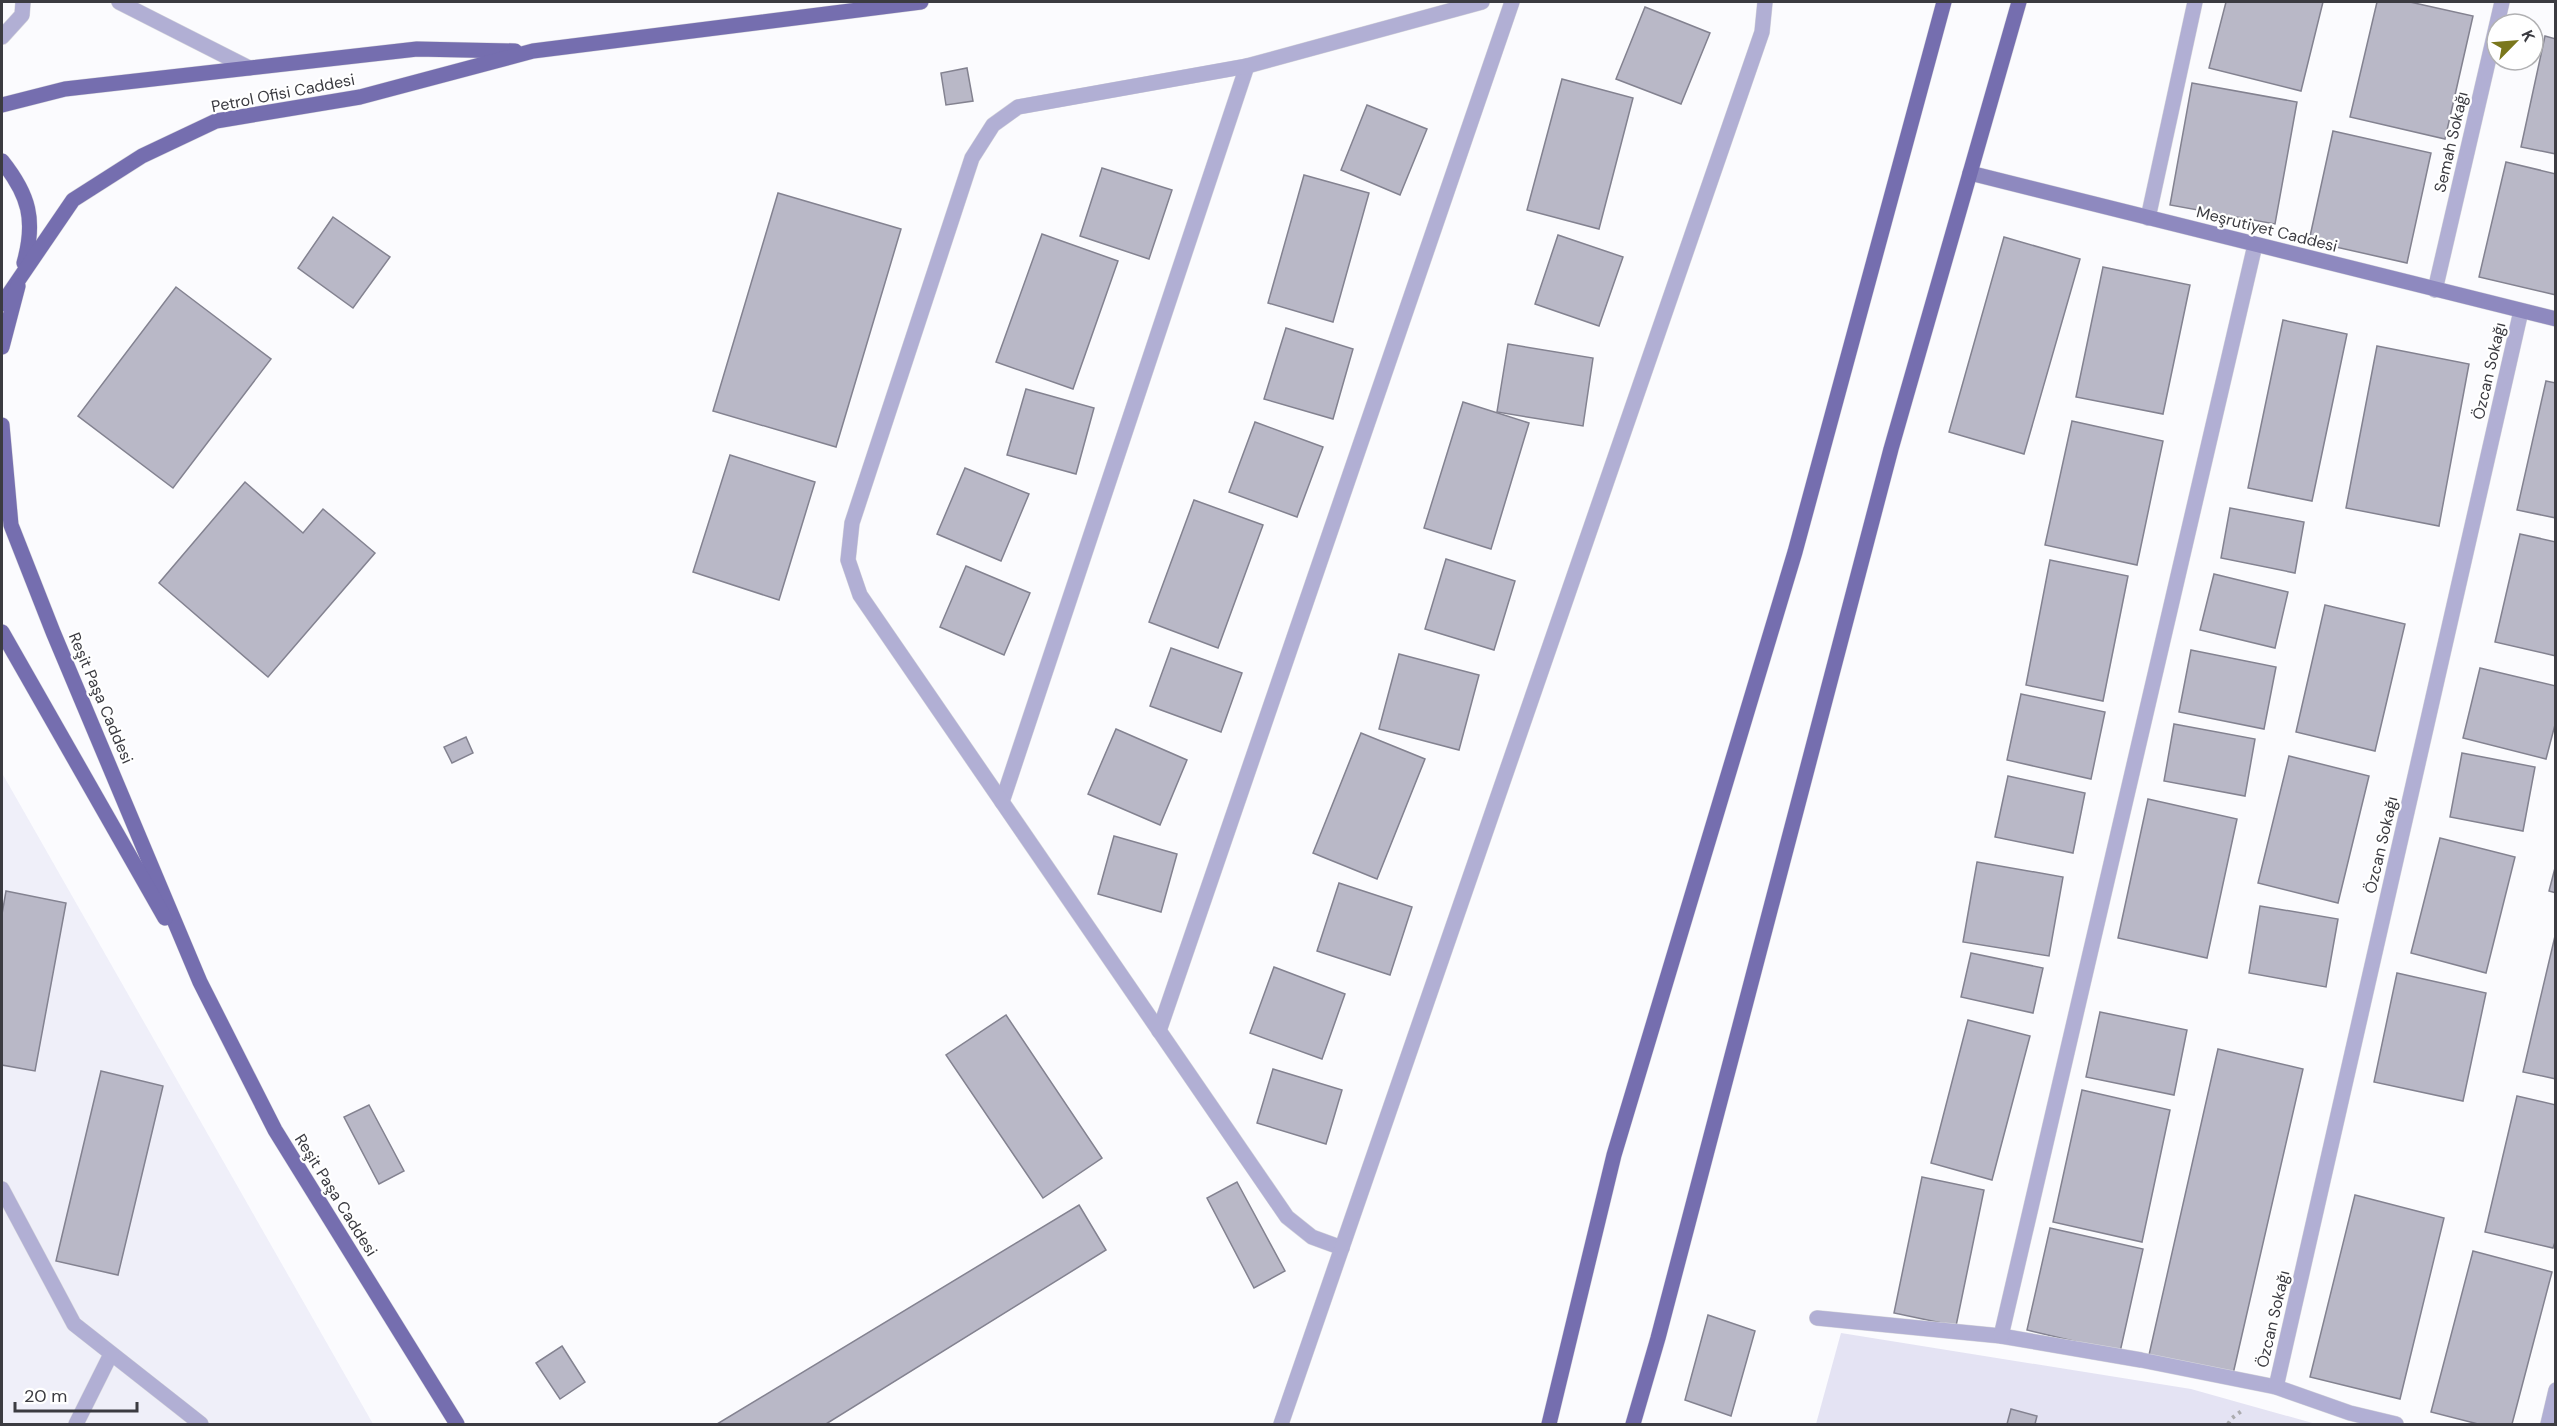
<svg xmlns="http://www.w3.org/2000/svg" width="2557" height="1426" viewBox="0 0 2557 1426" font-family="'DM Sans',sans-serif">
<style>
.built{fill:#efeff9}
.green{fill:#e4e3f3}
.building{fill:#b9b8c7;stroke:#838290;stroke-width:1.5}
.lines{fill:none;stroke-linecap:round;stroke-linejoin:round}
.service-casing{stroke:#d8d8dc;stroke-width:16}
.minor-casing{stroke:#d8d8dc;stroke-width:16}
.secondary-casing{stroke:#d8d8dc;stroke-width:16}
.primary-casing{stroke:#d8d8dc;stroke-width:16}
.path{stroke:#acacb0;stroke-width:4;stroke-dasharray:3 4.5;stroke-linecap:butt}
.service{stroke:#b1afd4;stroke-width:15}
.minor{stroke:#b1afd4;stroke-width:15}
.secondary{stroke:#8e89bf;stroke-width:15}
.primary{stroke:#756eaf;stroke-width:15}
.labels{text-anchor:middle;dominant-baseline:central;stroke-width:4.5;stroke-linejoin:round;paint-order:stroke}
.street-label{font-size:16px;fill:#3b3b41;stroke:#fff}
</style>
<rect width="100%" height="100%" fill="#fbfbfe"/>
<path class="built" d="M2,773L373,1424H2Z"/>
<path class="green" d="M1841,1333L2191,1389L2316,1424H1816Z"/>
<g class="building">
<path d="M2226,2H2323L2301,91L2209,68Z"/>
<path d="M2377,2H2410L2473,16L2445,139L2350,117Z"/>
<path d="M1645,7L1710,33L1681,104L1616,79Z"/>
<path d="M2545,36L2556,39V154L2521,147Z"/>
<path d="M967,68L973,101L946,105L941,73Z"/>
<path d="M1562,79L1633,98L1599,229L1527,210Z"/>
<path d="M2192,83L2297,102L2275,224L2170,205Z"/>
<path d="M1367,105L1427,129L1400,195L1341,170Z"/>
<path d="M2333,131L2431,153L2407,263L2309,241Z"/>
<path d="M2506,162L2556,174V295L2479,277Z"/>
<path d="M1102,168L1172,190L1149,259L1080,236Z"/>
<path d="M1304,175L1369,193L1333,322L1268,303Z"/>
<path d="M778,193L901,229L836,447L713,411Z"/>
<path d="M333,217L390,257L353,308L298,268Z"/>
<path d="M1042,234L1118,261L1073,389L996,362Z"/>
<path d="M1558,235L1623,257L1599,326L1535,304Z"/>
<path d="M2004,237L2080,259L2024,454L1949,432Z"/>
<path d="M2103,267L2190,285L2163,414L2076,397Z"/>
<path d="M176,287L271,359L173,488L78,416Z"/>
<path d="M2283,320L2347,334L2312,501L2248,488Z"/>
<path d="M1286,328L1353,349L1333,419L1264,399Z"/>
<path d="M1508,344L1593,358L1583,426L1497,412Z"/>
<path d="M2377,346L2469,364L2439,526L2346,508Z"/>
<path d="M2546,381L2556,383V518L2517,510Z"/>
<path d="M1026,389L1094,408L1076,474L1007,455Z"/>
<path d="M1463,402L1529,423L1491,549L1424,528Z"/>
<path d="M2072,421L2163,441L2137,565L2045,545Z"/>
<path d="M1255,422L1323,447L1297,517L1229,492Z"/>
<path d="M730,455L815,482L779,600L693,572Z"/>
<path d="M965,468L1029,494L1001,561L937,534Z"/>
<path d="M245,482L303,533L323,509L375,553L268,677L159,583Z"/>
<path d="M1194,500L1263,525L1218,648L1149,622Z"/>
<path d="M2230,508L2304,522L2295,573L2221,558Z"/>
<path d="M2520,534L2556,542V656L2495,642Z"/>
<path d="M1446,559L1515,581L1494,650L1425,629Z"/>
<path d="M2050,560L2128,576L2103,701L2026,685Z"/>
<path d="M966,566L1030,593L1004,655L940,627Z"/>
<path d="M2214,574L2288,592L2275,648L2200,630Z"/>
<path d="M2325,605L2405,624L2375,751L2296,732Z"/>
<path d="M1171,648L1242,673L1221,732L1150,706Z"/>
<path d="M2191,650L2276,667L2264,729L2179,712Z"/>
<path d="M1399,654L1479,675L1459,750L1379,729Z"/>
<path d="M2480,668L2556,686V721L2546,759L2463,738Z"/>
<path d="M2021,694L2105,712L2091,779L2007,760Z"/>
<path d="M2174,724L2255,739L2245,796L2164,781Z"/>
<path d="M1116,729L1187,760L1160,825L1088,794Z"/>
<path d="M1361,733L1425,759L1377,879L1313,853Z"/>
<path d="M466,737L473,753L452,763L444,747Z"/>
<path d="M2462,753L2535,767L2523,831L2450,817Z"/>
<path d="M2289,756L2369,776L2338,903L2258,883Z"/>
<path d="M2008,776L2085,793L2073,853L1995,837Z"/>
<path d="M2148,799L2237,819L2207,958L2118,938Z"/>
<path d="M1114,836L1177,854L1161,912L1098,894Z"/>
<path d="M2440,838L2515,857L2486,973L2411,953Z"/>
<path d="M1977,862L2063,877L2049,956L1963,942Z"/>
<path d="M2556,864V893L2549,891Z"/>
<path d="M1339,883L1412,907L1390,975L1317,951Z"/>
<path d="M6,891L66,903L35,1071L2,1065V914Z"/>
<path d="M2260,906L2338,919L2326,987L2249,973Z"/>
<path d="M2555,936H2556V1079L2523,1072Z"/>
<path d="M1971,953L2043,968L2033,1013L1961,997Z"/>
<path d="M1274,967L1345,994L1322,1059L1250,1033Z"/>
<path d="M2397,973L2486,993L2463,1101L2374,1082Z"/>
<path d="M2100,1012L2187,1030L2174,1095L2086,1077Z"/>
<path d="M1006,1015L1102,1158L1043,1198L946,1055Z"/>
<path d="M1968,1020L2030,1036L1992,1180L1931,1163Z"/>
<path d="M2218,1049L2303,1069L2233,1374L2149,1355Z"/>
<path d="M1273,1069L1342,1090L1326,1144L1257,1123Z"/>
<path d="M101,1071L163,1086L118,1275L56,1261Z"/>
<path d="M2082,1090L2170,1110L2142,1242L2053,1222Z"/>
<path d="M2517,1096L2556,1105V1239L2553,1248L2485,1232Z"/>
<path d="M369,1105L404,1171L379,1184L344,1117Z"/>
<path d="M1922,1177L1984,1190L1956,1326L1894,1313Z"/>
<path d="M1237,1182L1285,1271L1254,1288L1207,1198Z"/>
<path d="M2355,1195L2444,1218L2400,1399L2310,1377Z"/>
<path d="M1079,1205L1106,1250L826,1424H717Z"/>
<path d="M2050,1228L2143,1249L2120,1352L2027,1330Z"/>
<path d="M2473,1251L2552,1272L2512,1424H2478L2431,1412Z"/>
<path d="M1708,1315L1755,1331L1731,1416L1685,1400Z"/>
<path d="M562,1346L585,1382L560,1399L536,1363Z"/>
<path d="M2011,1409L2037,1416L2035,1424H2007Z"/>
</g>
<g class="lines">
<defs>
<g id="service">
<path d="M119,2L249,68"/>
<path d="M2,37L22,15L23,2"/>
<path d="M2,1189L74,1324L201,1424"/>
<path d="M76,1424L111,1354"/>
</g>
<g id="minor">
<path d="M2148,218L2195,2"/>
<path d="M2435,290L2502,2"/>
<path d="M1002,802L1247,66"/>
<path d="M1159,1031L1512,2"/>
<path d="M1342,1248L1312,1237L1287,1217L860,595L848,560L852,523L972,158L993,125L1018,107L1247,66L1482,2"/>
<path d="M1817,1318L2001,1336L2141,1360L2276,1387L2350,1413L2396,1424"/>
<path d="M2001,1336L2255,245"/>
<path d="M2276,1387L2521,311"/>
<path d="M1281,1424L1762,32L1765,2"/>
<path d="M2548,1424L2556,1390"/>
</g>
<path id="secondary" d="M1970,173L2556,319"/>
<g id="primary">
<path d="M2,105L65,89L417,49L515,51"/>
<path d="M2,161C29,195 36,220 24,263"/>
<path d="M2,304L73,200L142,156L216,121L360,97L533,51L921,2"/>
<path d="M2,347L18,286"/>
<path d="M2,425L11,525L53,632L200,982L275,1130L457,1424"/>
<path d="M2,632L165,918"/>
<path d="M1549,1424L1614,1155L1795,552L1944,2"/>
<path d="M1633,1424L1658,1338L1891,449L2019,2"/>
</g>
</defs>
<use href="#service" class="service-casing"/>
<use href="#minor" class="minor-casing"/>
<use href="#secondary" class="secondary-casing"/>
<use href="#primary" class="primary-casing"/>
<path class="path" d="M2228,1424L2232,1418L2243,1410"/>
<use href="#service" class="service"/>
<use href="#minor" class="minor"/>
<use href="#secondary" class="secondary"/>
<use href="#primary" class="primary"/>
</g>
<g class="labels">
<g class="street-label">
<text transform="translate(283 93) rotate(-11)">Petrol Ofisi Caddesi</text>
<text transform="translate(2451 142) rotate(-77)">Semah Sokağı</text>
<text transform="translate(2267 229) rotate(14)">Meşrutiyet Caddesi</text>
<text transform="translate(2489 371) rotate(-77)">Özcan Sokağı</text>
<text transform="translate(101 698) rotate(67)">Reşit Paşa Caddesi</text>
<text transform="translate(2381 845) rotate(-77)">Özcan Sokağı</text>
<text transform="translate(336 1195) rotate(58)">Reşit Paşa Caddesi</text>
<text transform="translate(2273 1319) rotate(-77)">Özcan Sokağı</text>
</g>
</g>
<rect width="2557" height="1426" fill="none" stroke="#3b3b41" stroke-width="6"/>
<g transform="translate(2515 42) rotate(65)"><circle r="28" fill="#ffffff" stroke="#b1b1b3" stroke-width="1.5"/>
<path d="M0-4.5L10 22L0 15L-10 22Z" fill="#7a771c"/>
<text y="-9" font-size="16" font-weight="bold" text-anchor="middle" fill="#3b3b41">K</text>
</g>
<path d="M15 1402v9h122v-9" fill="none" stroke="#3b3b41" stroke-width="3"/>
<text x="24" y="1402" font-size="18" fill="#3b3b41" stroke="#ffffff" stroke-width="4.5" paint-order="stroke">20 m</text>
</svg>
